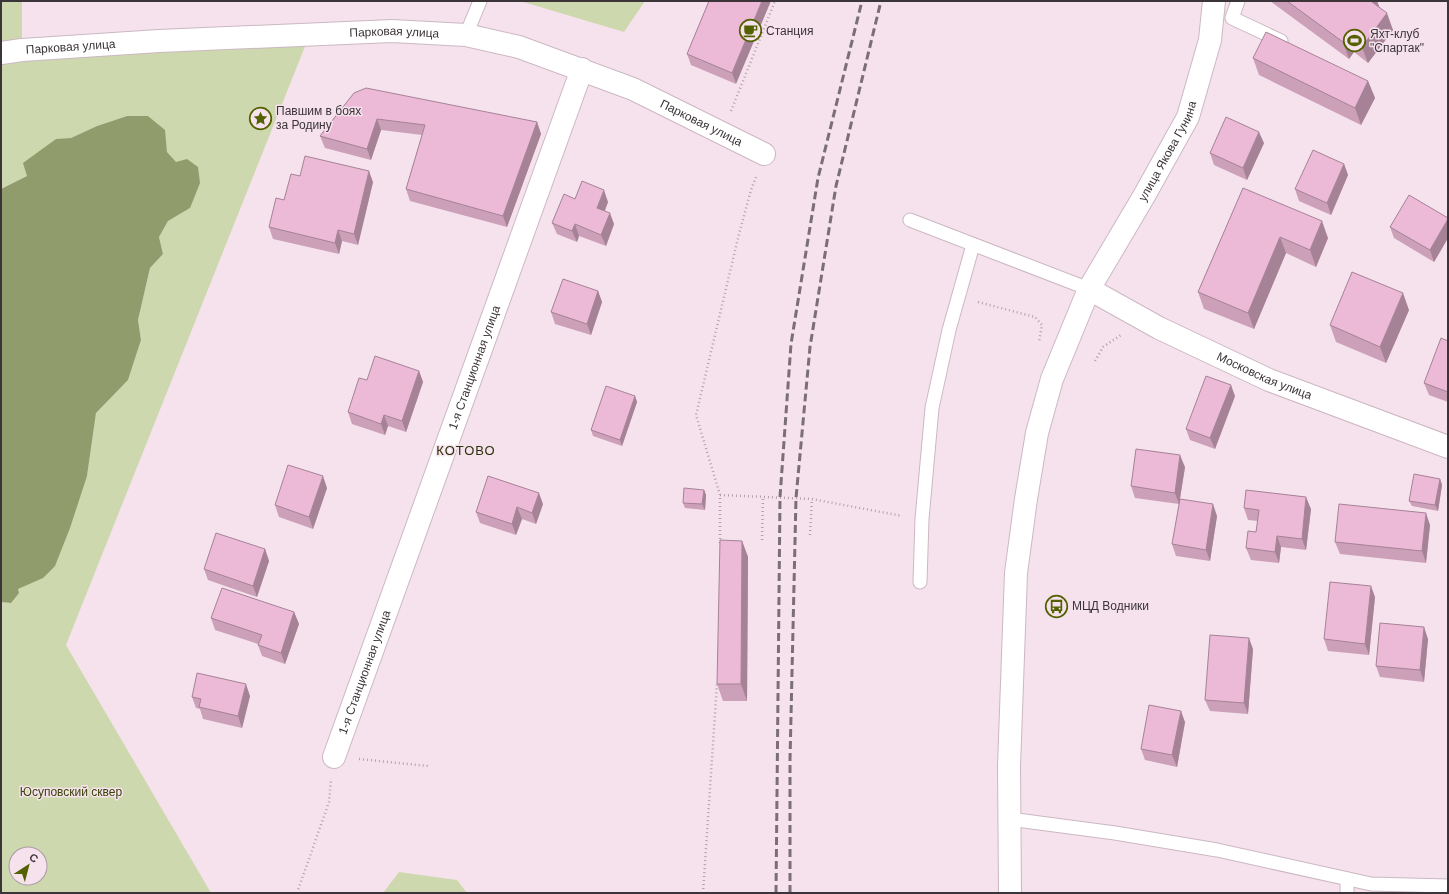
<svg xmlns="http://www.w3.org/2000/svg" width="1449" height="894" viewBox="0 0 1449 894" font-family="Arial,sans-serif">
<style>
.green{fill:#ced8ae;fill-rule:evenodd}
.water{fill:#919c6c}
.lines{fill:none;stroke-linecap:round;stroke-linejoin:round}
.lane-casing{stroke:#cbb8c2;stroke-width:15}
.street-casing{stroke:#cbb8c2;stroke-width:24}
.path{stroke:#b1a1aa;stroke-width:2.5;stroke-dasharray:1 3;stroke-linecap:butt}
.lane{stroke:#fff;stroke-width:13}
.street{stroke:#fff;stroke-width:22}
.rail{stroke:#7a6f75;stroke-width:3;stroke-dasharray:8 4;stroke-linecap:butt}
.wall{fill:#cba0b8}
.shaded-wall{fill:#a58296}
.building{fill:#ecbad6;stroke:#a58296}
.labels{text-anchor:middle;dominant-baseline:central;stroke-width:3;stroke-linejoin:round;paint-order:stroke}
.poi-label{font-size:12px;fill:#3b3438;stroke:#f6e2ed;text-anchor:start}
.street-label{font-size:12px;fill:#3b3438;stroke:#f6e2ed}
.park-label{font-size:12px;fill:#394207;stroke:#f6e2ed}
.neighbourhood-label{font-size:13px;letter-spacing:1px;fill:#2a3108;stroke:#f6e2ed}
</style>
<rect width="100%" height="100%" fill="#f6e2ed"/>
<g class="green">
<path d="M1,1H22V50L310,34L66,645L211,893H1V602L11,603L18,589L28,584L87,476L96,413L128,380L141,340L138,320L150,268L163,254L159,237L168,221L190,208L176,163L167,152L164,130L148,116H127L97,126L71,138L56,140L27,176L1,189ZM16,854H40V878H16Z"/>
<path d="M520,1H645L624,32Z"/>
<path d="M399,872L457,880L467,893H383Z"/>
</g>
<path class="water" d="M127,116H148L165,130L167,152L176,162L187,159L198,167L200,183L190,208L168,221L159,237L163,254L150,268L138,320L141,340L128,380L96,413L87,476L70,528L55,566L43,578L18,589L19,593L11,603L1,602V189L27,176L23,163L56,139L71,138L97,126Z"/>
<g class="lines">
<defs>
<g id="lane">
<path d="M1238,1L1232,18L1281,41"/>
<path d="M466,35L480,1"/>
<path d="M910,220L1089,289"/>
<path d="M920,582L922,519L932,408L949,330L973,245"/>
<path d="M1009,819L1115,833L1217,850L1371,884L1448,886"/>
<path d="M1347,893V879"/>
</g>
<g id="street">
<path id="s1" d="M1,53L22,50L159,41L392,31L466,35L519,47L633,89L764,154"/>
<path id="s2" d="M1089,289L1159,328L1269,380L1448,447"/>
<path id="s3" d="M334,757L582,69"/>
<path id="s4" d="M1010,893L1009,766L1016,573L1026,499L1037,433L1052,379L1089,289L1144,196L1188,117L1210,40L1214,1"/>
</g>
</defs>
<use href="#lane" class="lane-casing"/>
<use href="#street" class="street-casing"/>
<g class="path">
<path d="M731,111L775,1"/>
<path d="M978,302L1035,317L1042,325L1039,342"/>
<path d="M1095,361L1103,347L1121,335"/>
<path d="M720,495L812,499L902,516"/>
<path d="M810,535L812,499"/>
<path d="M762,540L763,497"/>
<path d="M720,543V495L696,415L739,234L751,190L756,177"/>
<path d="M359,759L428,766"/>
<path d="M297,893L329,802L331,780"/>
<path d="M703,893L717,684"/>
</g>
<use href="#lane" class="lane"/>
<use href="#street" class="street"/>
<g class="rail">
<path d="M776,893L780,497L791,344L818,178L862,1"/>
<path d="M790,893V760L796,498L810,347L836,186L881,1"/>
</g>
</g>
<g class="wall">
<path d="M709,1L736,84L691,65L687,54Z"/>
<path d="M1270,1H1377L1379,7L1393,30L1368,63L1354,52L1349,59Z"/>
<path d="M1253,58L1368,81L1375,98L1361,125L1259,75Z"/>
<path d="M354,93L537,122L541,134L507,227L410,201L406,189L422,135L381,130L371,160L325,148L320,136Z"/>
<path d="M1264,143L1247,180L1214,165L1210,153Z"/>
<path d="M1344,164L1348,175L1331,215L1299,201L1295,189Z"/>
<path d="M300,176L373,182L358,245L342,241L339,254L273,239L269,227L284,200Z"/>
<path d="M1243,188L1328,238L1316,267L1286,253L1254,329L1204,309L1198,292Z"/>
<path d="M575,199L608,202L605,211L614,224L606,246L579,236L577,242L557,234L552,223Z"/>
<path d="M1448,218V238L1434,262L1394,238L1390,227Z"/>
<path d="M598,291L602,302L591,335L555,324L551,312Z"/>
<path d="M1409,310L1386,363L1336,342L1330,325Z"/>
<path d="M1448,341V402L1429,395L1424,383Z"/>
<path d="M419,371L423,382L406,432L388,426L385,435L352,424L348,412L367,380Z"/>
<path d="M635,396L637,402L622,446L593,436L591,430Z"/>
<path d="M1235,396L1215,449L1190,440L1186,429Z"/>
<path d="M1185,467L1180,499L1217,516L1210,561L1176,556L1172,544L1179,504L1135,498L1131,486Z"/>
<path d="M1440,479L1442,485L1438,511L1412,506L1409,501Z"/>
<path d="M327,488L313,529L279,517L275,505Z"/>
<path d="M704,490L706,495L705,510L685,508L683,503Z"/>
<path d="M543,504L536,524L522,519L516,535L480,523L476,512Z"/>
<path d="M1244,508L1311,509L1306,550L1281,547L1279,563L1251,560L1246,548L1256,532L1258,521L1248,520Z"/>
<path d="M1430,525L1426,563L1340,554L1335,542Z"/>
<path d="M742,541L748,557L747,701H723L717,684Z"/>
<path d="M265,549L269,561L257,597L208,580L204,569Z"/>
<path d="M1375,597L1369,655L1328,651L1324,639Z"/>
<path d="M294,612L299,624L285,664L262,656L258,645V644L215,630L211,618Z"/>
<path d="M1428,639L1424,682L1380,677L1376,666Z"/>
<path d="M1253,649L1248,714L1210,711L1205,700Z"/>
<path d="M250,696L242,728L203,719L200,709L196,708L192,697Z"/>
<path d="M1185,722L1177,767L1145,760L1141,749Z"/>
</g>
<g class="shaded-wall">
<path d="M762,1H771L736,84L732,73Z"/>
<path d="M1373,1H1377L1382,14L1372,2Z"/>
<path d="M1387,13L1393,30L1368,63L1362,47Z"/>
<path d="M1348,36L1354,52L1349,59L1343,42Z"/>
<path d="M1368,81L1375,98L1361,125L1355,108Z"/>
<path d="M377,119L381,130L371,160L367,149Z"/>
<path d="M537,122L541,134L507,227L503,216Z"/>
<path d="M1259,132L1264,143L1247,180L1243,168Z"/>
<path d="M1344,164L1348,175L1331,215L1327,203Z"/>
<path d="M369,171L373,182L358,245L354,234Z"/>
<path d="M604,190L608,202L601,219L597,208Z"/>
<path d="M610,213L614,224L606,246L601,235Z"/>
<path d="M1448,219V238L1434,262L1430,250Z"/>
<path d="M1322,221L1328,238L1316,267L1310,250Z"/>
<path d="M575,224L579,236L577,242L572,231Z"/>
<path d="M338,230L342,241L339,254L335,243Z"/>
<path d="M1280,237L1286,253L1254,329L1248,313Z"/>
<path d="M598,291L602,302L591,335L587,324Z"/>
<path d="M1403,293L1409,310L1386,363L1380,347Z"/>
<path d="M419,371L423,382L406,432L402,421Z"/>
<path d="M1231,385L1235,396L1215,449L1210,438Z"/>
<path d="M635,396L637,402L622,446L620,440Z"/>
<path d="M384,415L388,426L385,435L381,424Z"/>
<path d="M1180,455L1185,467L1179,504L1175,493Z"/>
<path d="M323,476L327,488L313,529L309,517Z"/>
<path d="M1440,479L1442,485L1438,511L1435,505Z"/>
<path d="M704,490L706,495L705,510L702,504Z"/>
<path d="M539,493L543,504L536,524L532,513Z"/>
<path d="M1306,497L1311,509L1306,550L1302,539Z"/>
<path d="M1213,504L1217,516L1210,561L1206,550Z"/>
<path d="M517,507L522,519L516,535L512,524Z"/>
<path d="M1426,513L1430,525L1426,563L1422,551Z"/>
<path d="M1277,536L1281,547L1279,563L1275,552Z"/>
<path d="M742,541L748,557L747,701L741,684Z"/>
<path d="M265,549L269,561L257,597L253,586Z"/>
<path d="M1371,586L1375,597L1369,655L1365,644Z"/>
<path d="M294,612L299,624L285,664L281,653Z"/>
<path d="M1424,627L1428,639L1424,682L1420,670Z"/>
<path d="M1249,638L1253,649L1248,714L1244,703Z"/>
<path d="M246,684L250,696L242,728L238,716Z"/>
<path d="M1181,711L1185,722L1177,767L1172,755Z"/>
</g>
<g class="building">
<path d="M709,1H762L732,73L687,54Z"/>
<path d="M1287,1H1373L1372,2L1387,13L1362,47L1348,36L1343,42Z"/>
<path d="M1266,32L1368,81L1355,108L1253,58Z"/>
<path d="M366,88L537,122L503,216L406,189L425,125L377,119L367,149L320,136L354,93Z"/>
<path d="M1226,117L1259,132L1243,168L1210,153Z"/>
<path d="M1313,150L1344,164L1327,203L1295,189Z"/>
<path d="M305,156L369,171L354,234L338,230L335,243L269,227L276,198L284,200L291,174L300,176Z"/>
<path d="M582,181L604,190L597,208L610,213L601,235L575,224L572,231L552,223L564,194L575,199Z"/>
<path d="M1243,188L1322,221L1310,250L1280,237L1248,313L1198,292Z"/>
<path d="M1409,195L1448,218V219L1430,250L1390,227Z"/>
<path d="M1352,272L1403,293L1380,347L1330,325Z"/>
<path d="M563,279L598,291L587,324L551,312Z"/>
<path d="M1441,338L1448,341V392L1424,383Z"/>
<path d="M375,356L419,371L402,421L384,415L381,424L348,412L359,378L367,380Z"/>
<path d="M1206,376L1231,385L1210,438L1186,429Z"/>
<path d="M606,386L635,396L620,440L591,430Z"/>
<path d="M1136,449L1180,455L1175,493L1131,486Z"/>
<path d="M288,465L323,476L309,517L275,505Z"/>
<path d="M1414,474L1440,479L1435,505L1409,501Z"/>
<path d="M488,476L539,493L532,513L517,507L512,524L476,512Z"/>
<path d="M684,488L704,490L702,504L683,503Z"/>
<path d="M1246,490L1306,497L1302,539L1277,536L1275,552L1246,548L1248,531L1256,532L1259,510L1244,508Z"/>
<path d="M1180,499L1213,504L1206,550L1172,544Z"/>
<path d="M1339,504L1426,513L1422,551L1335,542Z"/>
<path d="M216,533L265,549L253,586L204,569Z"/>
<path d="M720,540L742,541L741,684H717Z"/>
<path d="M1330,582L1371,586L1365,644L1324,639Z"/>
<path d="M222,588L294,612L281,653L258,645L262,635L211,618Z"/>
<path d="M1380,623L1424,627L1420,670L1376,666Z"/>
<path d="M1210,635L1249,638L1244,703L1205,700Z"/>
<path d="M197,673L246,684L238,716L199,707L201,699L192,697Z"/>
<path d="M1149,705L1181,711L1172,755L1141,749Z"/>
</g>
<defs>
<symbol id="cafe-ring" viewBox="-11 -11 22 22"><circle r="9.5" fill="#f6e2ed" stroke="#546101" stroke-width="1.5"/><path d="M-5.5-4.5H6V0H3Q3 3.5 0 3.5H-2.5Q-5.5 3.5-5.5 0ZM3-3.2v2h1.7v-2ZM-6 4.5H4V6H-6Z" fill="#546101"/></symbol>
<symbol id="stadium-ring" viewBox="-11 -11 22 22"><circle r="9.5" fill="#f6e2ed" stroke="#546101" stroke-width="1.5"/><path d="M0-5a6.5 5 0 1 0 0 10a6.5 5 0 1 0 0-10ZM-3.5-1.8h7v3.6h-7Z" fill="#546101"/></symbol>
<symbol id="sight-ring" viewBox="-11 -11 22 22"><circle r="9.5" fill="#f6e2ed" stroke="#546101" stroke-width="1.5"/><path d="M0-6L1.8-2.2L6-1.7L2.9 1.2L3.7 5.4L0 3.3L-3.7 5.4L-2.9 1.2L-6-1.7L-1.8-2.2Z" fill="#546101"/></symbol>
<symbol id="bus-ring" viewBox="-11 -11 22 22"><circle r="9.5" fill="#f6e2ed" stroke="#546101" stroke-width="1.5"/><path d="M-5-6H5V4H4V6H2V4H-2V6H-4V4H-5ZM-3.5-4V0h7V-4ZM-3.5 1.2v1.5H-2V1.2ZM2 1.2v1.5H3.5V1.2Z" fill="#546101"/></symbol>
</defs>
<g fill-rule="evenodd">
<use href="#cafe-ring" x="738" y="18" width="25" height="25"/>
<use href="#stadium-ring" x="1342" y="28" width="25" height="25"/>
<use href="#sight-ring" x="248" y="106" width="25" height="25"/>
<use href="#bus-ring" x="1044" y="594" width="25" height="25"/>
</g>
<g class="labels">
<g class="poi-label">
<text x="766" y="31">Станция</text>
<text x="1370" y="34">Яхт-клуб<tspan x="1370" dy="14">"Спартак"</tspan></text>
<text x="276" y="111">Павшим в боях<tspan x="276" dy="14">за Родину</tspan></text>
<text x="1072" y="606">МЦД Водники</text>
</g>
<g class="street-label">
<text stroke="none"><textPath href="#s1" startOffset="394">Парковая улица</textPath></text>
<text stroke="none"><textPath href="#s1" startOffset="70">Парковая улица</textPath></text>
<text stroke="none"><textPath href="#s1" startOffset="718">Парковая улица</textPath></text>
<text stroke="none"><textPath href="#s4" startOffset="774">улица Якова Гунина</textPath></text>
<text stroke="none"><textPath href="#s3" startOffset="414">1-я Станционная улица</textPath></text>
<text stroke="none"><textPath href="#s2" startOffset="196">Московская улица</textPath></text>
<text stroke="none"><textPath href="#s3" startOffset="90">1-я Станционная улица</textPath></text>
</g>
<g class="park-label">
<text x="71" y="792">Юсуповский сквер</text>
</g>
<g class="neighbourhood-label">
<text x="466" y="450">КОТОВО</text>
</g>
</g>
<rect width="1449" height="894" fill="none" stroke="#3b3438" stroke-width="4"/>
<g transform="translate(28 866) rotate(36)"><circle r="19" fill="#f6e2ed" stroke="#ab9ca5"/>
<path d="M0-3L7 15L0 10L-7 15Z" fill="#546101"/>
<text y="-6" font-size="11" font-weight="bold" text-anchor="middle" fill="#3b3438">С</text>
</g>
</svg>
